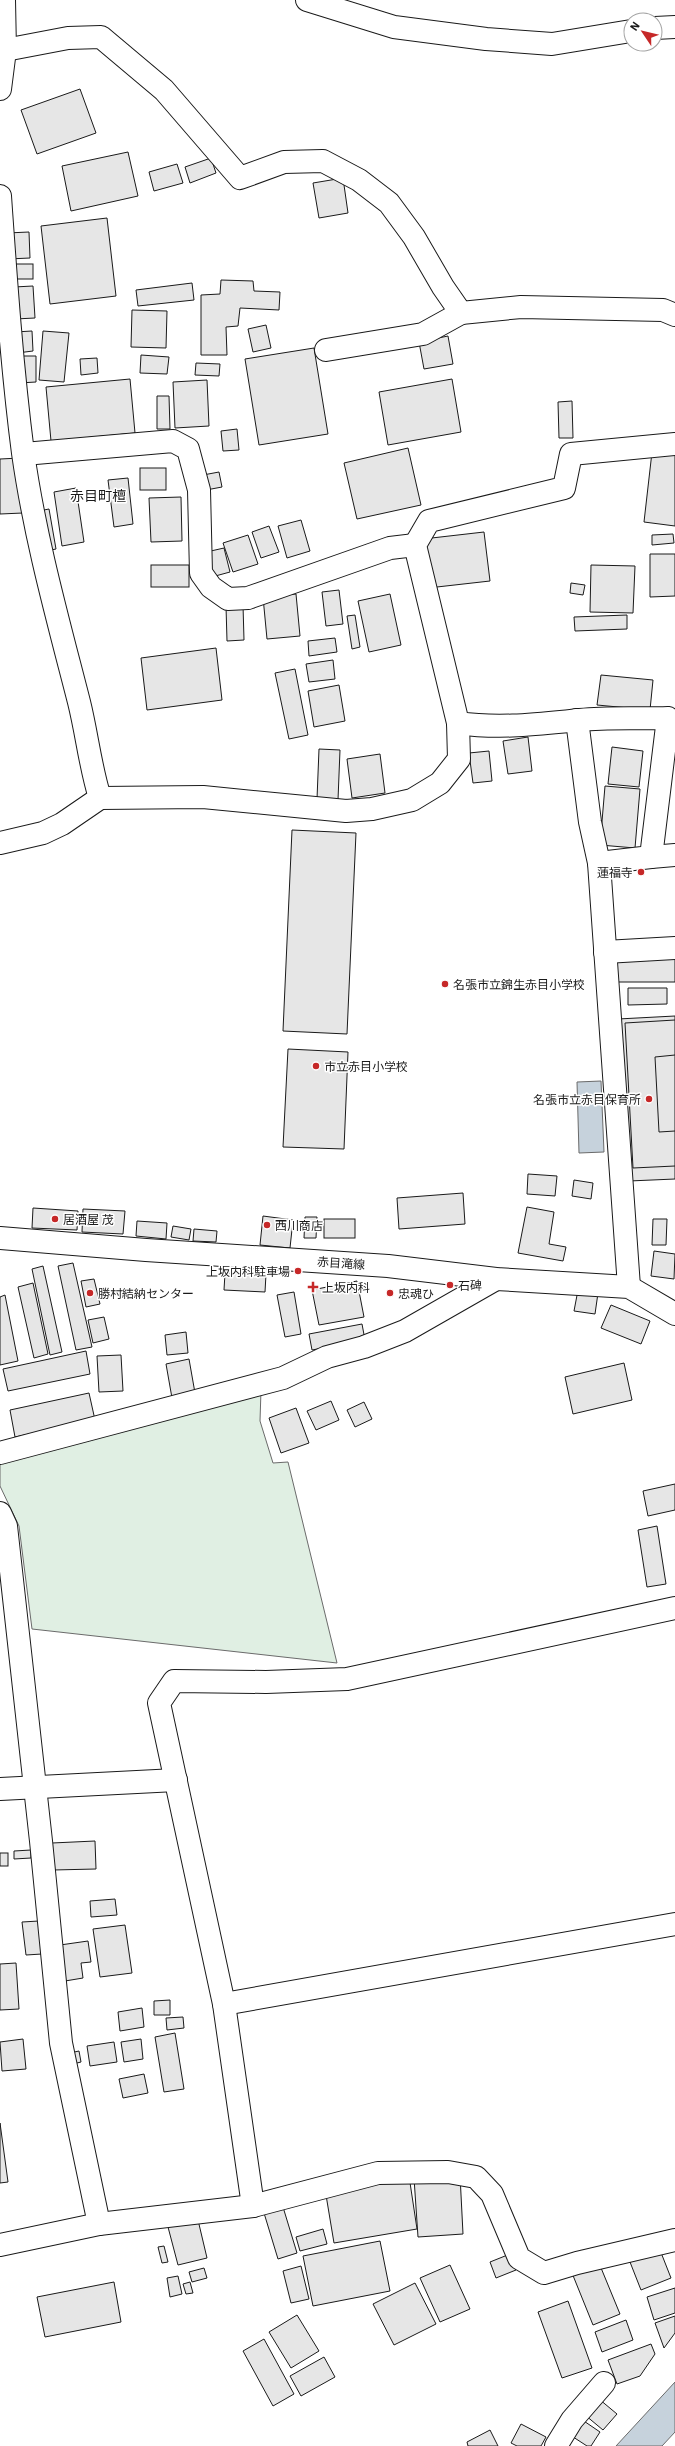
<svg xmlns="http://www.w3.org/2000/svg" width="675" height="2446" viewBox="0 0 675 2446" font-family="'IBM Plex Sans','Noto Sans JP',sans-serif">
<style>
.green{fill:#e0efe3;stroke:#6a6a6a}
.water{fill:#c6d2dc;stroke:#6a6a6a}
.building{fill:#e6e6e6;stroke:#1a1a1a}
.lines{fill:none;stroke-linecap:round;stroke-linejoin:round}
.minor-casing{stroke:#1a1a1a;stroke-width:24}
.major-casing{stroke:#1a1a1a;stroke-width:24}
.minor{stroke:#fff;stroke-width:22}
.major{stroke:#fff;stroke-width:22}
.poi-dot{fill:#c62828;stroke:#fff;stroke-width:1.5}
.labels{text-anchor:middle;dominant-baseline:central;stroke-width:3;stroke-linejoin:round;paint-order:stroke}
.poi-label{font-size:12px;fill:#1a1a1a;stroke:#fff;text-anchor:start}
.street-label{font-size:12px;fill:#1a1a1a;stroke:#fff}
.quarter-label{font-size:14px;fill:#1a1a1a;stroke:#fff}
</style>
<rect width="100%" height="100%" fill="#fff"/>
<path class="green" d="M261,1390L260,1421L273,1463L288,1462L337,1663L32,1629L19,1526L0,1486V1459Z"/>
<g class="water">
<path d="M601,1081L604,1152L579,1153L577,1082Z"/>
<path d="M675,2382V2432L662,2446H616Z"/>
</g>
<g class="building">
<path d="M80,89L96,133L37,154L21,110Z"/>
<path d="M128,152L138,196L71,211L62,166Z"/>
<path d="M211,158L216,173L190,183L185,167Z"/>
<path d="M177,164L183,183L154,191L149,172Z"/>
<path d="M343,178L348,213L319,218L313,183Z"/>
<path d="M107,218L116,296L50,304L41,226Z"/>
<path d="M29,232L30,258L8,259L7,233Z"/>
<rect x="13" y="264" width="20" height="15"/>
<path d="M221,280L253,281L254,291L280,292L279,310L240,308L238,326L226,327L227,355H201V295L220,294Z"/>
<path d="M192,283L194,300L138,306L136,290Z"/>
<path d="M33,286L35,318L15,319L14,287Z"/>
<path d="M132,310L167,311L166,348L131,347Z"/>
<path d="M266,325L271,348L253,352L248,329Z"/>
<path d="M32,331L33,351L17,353L15,332Z"/>
<path d="M43,331L69,333L64,382L39,380Z"/>
<path d="M448,336L453,364L424,369L419,342Z"/>
<path d="M314,348L328,434L259,445L245,359Z"/>
<path d="M141,355L169,357L167,374L140,373Z"/>
<path d="M19,356H36V382L19,383Z"/>
<path d="M97,358L98,373L81,375L80,359Z"/>
<path d="M196,363L220,364L219,376L195,375Z"/>
<path d="M130,379L135,433L51,441L46,387Z"/>
<path d="M452,379L461,432L388,445L379,392Z"/>
<path d="M207,380L209,426L175,428L173,382Z"/>
<path d="M157,396H169L170,429H157Z"/>
<path d="M572,401L573,438H559L558,402Z"/>
<path d="M237,429L239,450L223,451L221,431Z"/>
<path d="M408,448L421,505L357,519L344,463Z"/>
<path d="M652,452L675,454V526L644,522Z"/>
<path d="M20,458L23,513L0,514V459Z"/>
<rect x="140" y="468" width="26" height="22"/>
<path d="M219,472L222,487L206,490L203,475Z"/>
<path d="M128,478L133,524L114,527L108,480Z"/>
<path d="M76,488L84,542L62,546L54,492Z"/>
<path d="M181,497L182,541L151,542L149,498Z"/>
<path d="M49,509L56,549L46,551L39,511Z"/>
<path d="M301,520L310,551L287,558L278,526Z"/>
<path d="M269,526L279,552L261,558L252,532Z"/>
<path d="M484,532L490,581L428,588L423,539Z"/>
<path d="M673,534L674,543L652,545V535Z"/>
<path d="M248,535L258,564L233,572L223,543Z"/>
<path d="M224,548L230,572L208,578L202,553Z"/>
<path d="M650,554H675V596L650,597Z"/>
<rect x="151" y="565" width="38" height="22"/>
<path d="M591,565L635,566L633,613L590,612Z"/>
<path d="M571,583L585,585L583,595L570,593Z"/>
<path d="M339,590L343,624L326,626L322,592Z"/>
<path d="M296,594L300,636L267,639L263,597Z"/>
<path d="M390,594L401,645L369,652L358,601Z"/>
<path d="M243,605L244,640L227,641L226,606Z"/>
<path d="M355,615L360,647L352,649L347,616Z"/>
<path d="M627,615V629L575,631L574,617Z"/>
<path d="M335,638L337,652L309,656L308,641Z"/>
<path d="M216,648L222,700L147,710L141,658Z"/>
<path d="M333,660L335,679L309,682L306,664Z"/>
<path d="M295,669L308,735L289,739L275,673Z"/>
<path d="M601,675L653,680L650,710L597,705Z"/>
<path d="M339,685L345,721L314,727L308,691Z"/>
<path d="M528,737L532,771L508,774L503,741Z"/>
<path d="M612,747L643,751L639,787L608,784Z"/>
<path d="M319,749L340,750L338,800L317,799Z"/>
<path d="M489,751L492,781L473,783L469,753Z"/>
<path d="M380,754L385,793L352,798L347,759Z"/>
<path d="M605,786L640,789L635,848L600,845Z"/>
<path d="M292,830L356,833L347,1034L283,1031Z"/>
<path d="M675,955V982H614V956Z"/>
<path d="M628,988H667V1004L628,1005Z"/>
<path d="M675,1016V1179L629,1181L618,1019Z"/>
<path d="M675,1020V1055L655,1057L659,1132L675,1131V1166L633,1168L625,1023Z"/>
<path d="M288,1049L348,1052L344,1149L283,1147Z"/>
<path d="M528,1174L557,1176L555,1196L527,1194Z"/>
<path d="M574,1180L593,1183L591,1199L572,1196Z"/>
<path d="M463,1193L465,1224L399,1229L397,1198Z"/>
<path d="M527,1207L554,1212L549,1244L566,1247L563,1261L518,1253Z"/>
<path d="M33,1208L78,1211L77,1230L32,1228Z"/>
<path d="M83,1209L125,1211L123,1234L82,1232Z"/>
<path d="M263,1216L293,1220L290,1248L260,1245Z"/>
<path d="M305,1217H317L316,1238H304Z"/>
<rect x="324" y="1219" width="31" height="19"/>
<path d="M653,1219H667L666,1245H652Z"/>
<path d="M137,1221L167,1223L166,1239L136,1236Z"/>
<path d="M173,1226L191,1229L189,1240L171,1237Z"/>
<path d="M194,1229L217,1231L216,1242L193,1241Z"/>
<path d="M654,1251L675,1254L674,1279L651,1276Z"/>
<path d="M73,1263L92,1347L76,1350L58,1266Z"/>
<path d="M43,1266L62,1352L50,1355L32,1269Z"/>
<path d="M225,1273L266,1274L265,1292L224,1290Z"/>
<path d="M94,1279L100,1304L86,1307L81,1281Z"/>
<path d="M357,1281L364,1317L319,1325L312,1290Z"/>
<path d="M33,1283L48,1354L34,1358L18,1287Z"/>
<path d="M578,1290L598,1293L595,1314L574,1311Z"/>
<path d="M294,1292L301,1334L285,1337L277,1295Z"/>
<path d="M5,1295L18,1361L0,1365V1297Z"/>
<path d="M611,1305L650,1321L641,1344L601,1328Z"/>
<path d="M104,1317L109,1339L93,1343L88,1320Z"/>
<path d="M362,1324L365,1340L312,1350L309,1334Z"/>
<path d="M186,1332L188,1353L167,1355L165,1335Z"/>
<path d="M86,1351L90,1374L8,1391L3,1369Z"/>
<path d="M121,1355L123,1391L99,1392L97,1356Z"/>
<path d="M189,1359L195,1393L172,1398L166,1364Z"/>
<path d="M624,1363L632,1400L573,1414L565,1377Z"/>
<path d="M89,1393L95,1420L15,1437L10,1410Z"/>
<path d="M331,1401L339,1420L316,1430L307,1411Z"/>
<path d="M364,1402L372,1419L355,1427L347,1410Z"/>
<path d="M296,1408L309,1443L281,1453L269,1418Z"/>
<path d="M675,1484V1510L648,1516L643,1491Z"/>
<path d="M657,1526L666,1584L647,1587L638,1530Z"/>
<path d="M95,1841L96,1869L53,1870L52,1843Z"/>
<path d="M31,1850V1858L14,1859V1851Z"/>
<rect x="0" y="1853" width="8" height="13"/>
<path d="M115,1899L117,1915L91,1917L90,1901Z"/>
<path d="M39,1921L42,1954L26,1955L22,1922Z"/>
<path d="M125,1925L132,1973L100,1977L93,1929Z"/>
<path d="M88,1941L91,1962L81,1963L83,1978L65,1981L60,1945Z"/>
<path d="M16,1963L19,2009L0,2010V1964Z"/>
<path d="M170,2000V2015H154V2001Z"/>
<path d="M142,2008L144,2027L120,2031L118,2012Z"/>
<path d="M183,2017L184,2028L167,2030L166,2018Z"/>
<path d="M175,2033L184,2089L164,2092L155,2037Z"/>
<path d="M23,2039L26,2069L2,2071L0,2042Z"/>
<path d="M141,2039L143,2059L124,2062L121,2042Z"/>
<path d="M114,2042L117,2062L90,2066L87,2046Z"/>
<path d="M79,2051L81,2062L73,2064L70,2053Z"/>
<path d="M144,2074L148,2093L123,2098L119,2079Z"/>
<path d="M0,2123L8,2182L0,2183Z"/>
<path d="M460,2175L463,2234L418,2237L414,2178Z"/>
<path d="M409,2176L417,2229L334,2243L325,2189Z"/>
<path d="M283,2207L297,2253L278,2259L264,2213Z"/>
<path d="M198,2220L207,2258L178,2265L168,2227Z"/>
<path d="M323,2229L327,2244L300,2251L296,2237Z"/>
<path d="M380,2241L390,2291L313,2306L303,2256Z"/>
<path d="M164,2246L168,2262L162,2263L158,2247Z"/>
<path d="M660,2250L671,2278L641,2290L630,2262Z"/>
<path d="M510,2254L516,2270L496,2278L490,2262Z"/>
<path d="M599,2263L620,2314L593,2325L572,2273Z"/>
<path d="M450,2265L470,2309L440,2322L420,2278Z"/>
<path d="M301,2266L309,2299L291,2303L283,2271Z"/>
<path d="M204,2268L207,2278L192,2282L189,2272Z"/>
<path d="M178,2276L182,2294L170,2297L167,2278Z"/>
<path d="M114,2282L121,2322L45,2337L37,2297Z"/>
<path d="M190,2282L193,2293L186,2294L183,2284Z"/>
<path d="M415,2283L436,2324L394,2345L373,2304Z"/>
<path d="M675,2288V2313L654,2320L647,2297Z"/>
<path d="M568,2301L592,2368L562,2378L538,2312Z"/>
<path d="M297,2315L319,2351L291,2368L269,2332Z"/>
<path d="M675,2316V2333L664,2348L655,2323Z"/>
<path d="M626,2320L633,2340L602,2352L595,2332Z"/>
<path d="M264,2339L294,2394L273,2406L243,2351Z"/>
<path d="M651,2344L655,2354L640,2376L617,2384L608,2360Z"/>
<path d="M324,2357L335,2377L301,2396L290,2376Z"/>
<path d="M599,2399L617,2414L603,2430L585,2415Z"/>
<path d="M578,2417L600,2432L591,2446H587L567,2433Z"/>
<path d="M521,2424L546,2437L541,2446H517L511,2443Z"/>
<path d="M490,2430L498,2446H468L467,2442Z"/>
</g>
<g class="lines">
<defs>
<g id="minor">
<path d="M307,0L394,27L486,39L552,44L631,31"/>
<path d="M655,28L675,27"/>
<path d="M5,50L68,38L101,37L164,90L240,178L284,162L323,161L359,180L389,203L414,237L443,287L461,313L521,307L663,310L675,315"/>
<path d="M0,89L5,50L4,0"/>
<path d="M0,196C6,282 12,368 23,453C35,538 58,620 79,702C87,734 90,766 100,798L62,824L43,833L0,843"/>
<path d="M326,350L423,334L461,313"/>
<path d="M24,454L173,441L188,449L199,490L201,573L211,587L228,599L248,598L390,548L415,545"/>
<path d="M577,720L590,822L599,863"/>
<path d="M100,798L203,797L346,811L372,809L412,800L440,783L459,759L458,723"/>
<path d="M651,857L675,855"/>
<path d="M605,952L675,948"/>
<path d="M629,1287L599,863L651,857L668,718C639,719 609,717 580,720C538,724 500,729 458,723L415,545L429,521L564,488L571,454L675,444"/>
<path d="M0,1453L283,1378L327,1357L364,1347L405,1331L496,1279"/>
<path d="M0,1513L6,1526L41,1841L61,2043L99,2224"/>
<path d="M0,1789L176,1780"/>
<path d="M224,2004L675,1924"/>
<path d="M253,2206L224,2004L159,1703L174,1681L266,1682L347,1679L675,1608"/>
<path d="M0,2245L99,2224L253,2206L378,2173L448,2172L476,2177L492,2194L519,2258L544,2273L577,2263L675,2240"/>
<path d="M556,2446L572,2420L604,2383"/>
</g>
<path id="major" d="M0,1238L146,1250L388,1266L496,1279L629,1287L675,1314"/>
</defs>
<use href="#minor" class="minor-casing"/>
<use href="#major" class="major-casing"/>
<use href="#minor" class="minor"/>
<use href="#major" class="major"/>
</g>
<g class="poi-dot">
<circle cx="641" cy="872" r="4"/>
<circle cx="445" cy="984" r="4"/>
<circle cx="316" cy="1066" r="4"/>
<circle cx="649" cy="1099" r="4"/>
<circle cx="55" cy="1219" r="4"/>
<circle cx="267" cy="1225" r="4"/>
<circle cx="298" cy="1271" r="4"/>
<circle cx="450" cy="1285" r="4"/>
<path d="M311 1281h4v4h4v4h-4v4h-4v-4h-4v-4h4z"/>
<circle cx="90" cy="1293" r="4"/>
<circle cx="390" cy="1293" r="4"/>
</g>
<g class="labels">
<g class="poi-label">
<text x="633" y="872" text-anchor="end">蓮福寺</text>
<text x="453" y="984">名張市立錦生赤目小学校</text>
<text x="324" y="1066">市立赤目小学校</text>
<text x="641" y="1099" text-anchor="end">名張市立赤目保育所</text>
<text x="63" y="1219">居酒屋 茂</text>
<text x="275" y="1225">西川商店</text>
<text x="290" y="1271" text-anchor="end">上坂内科駐車場</text>
<text x="458" y="1285">石碑</text>
<text x="322" y="1287">上坂内科</text>
<text x="98" y="1293">勝村結納センター</text>
<text x="398" y="1293">忠魂ひ</text>
</g>
<g class="street-label">
<text transform="translate(341 1263) rotate(4)">赤目滝線</text>
</g>
<g class="quarter-label">
<text x="98" y="496">赤目町檀</text>
</g>
</g>
<g transform="translate(643 32) rotate(305)"><circle r="19" fill="#ffffff" stroke="#a3a3a3"/>
<path d="M0-3L7 15L0 10L-7 15Z" fill="#c62828"/>
<text y="-6" font-size="11" font-weight="bold" text-anchor="middle" fill="#1a1a1a">N</text>
</g>
</svg>
